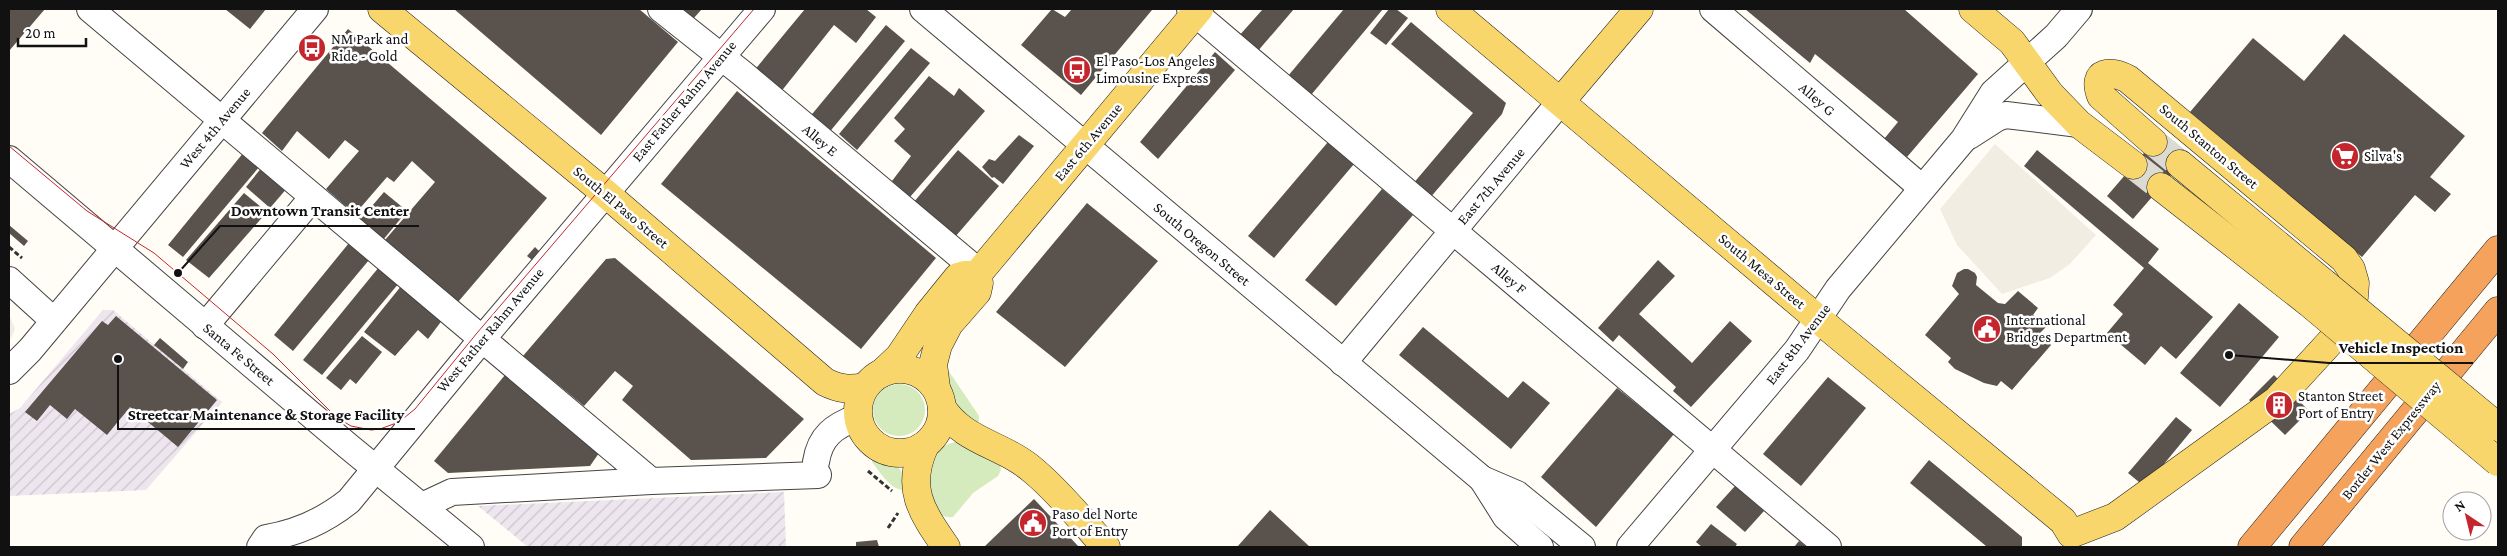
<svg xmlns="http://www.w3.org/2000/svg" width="2507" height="556" viewBox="0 0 2507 556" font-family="'Crimson Pro',serif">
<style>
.industrial{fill:url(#industrial-furrows)}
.garden{fill:#d5ebbd}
.plaza{fill:#f1ede2}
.building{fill:#5a524d}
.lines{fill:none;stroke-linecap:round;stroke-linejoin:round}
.major-tunnel{stroke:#dbdad3;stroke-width:28;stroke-dasharray:28 14;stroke-linecap:butt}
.minor-casing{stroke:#444;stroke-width:28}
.major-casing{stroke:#222;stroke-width:29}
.highway-casing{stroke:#222;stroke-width:29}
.path{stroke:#333;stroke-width:3;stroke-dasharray:5 2.5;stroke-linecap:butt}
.minor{stroke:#fff;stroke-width:26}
.major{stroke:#f9d66b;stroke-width:28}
.highway{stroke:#f5a25d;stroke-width:28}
.tram{stroke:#c4262e;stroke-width:1}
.major-bridge-casing{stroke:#222;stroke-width:29;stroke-linecap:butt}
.major-bridge{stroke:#f9d66b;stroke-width:28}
.labels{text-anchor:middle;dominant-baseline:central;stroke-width:5;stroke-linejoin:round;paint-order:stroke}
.poi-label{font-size:15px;fill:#111;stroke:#fff;text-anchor:start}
.street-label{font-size:15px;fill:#111;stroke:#fff}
.leader{fill:none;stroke:#111;stroke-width:2}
.callout-dot{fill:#111;stroke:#fff;stroke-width:2}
.callout-label{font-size:16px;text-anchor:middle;font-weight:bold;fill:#111;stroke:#fff;stroke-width:5;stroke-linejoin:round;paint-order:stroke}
</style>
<defs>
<pattern id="industrial-furrows" width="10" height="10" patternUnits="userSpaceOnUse" patternTransform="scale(1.25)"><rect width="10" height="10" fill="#eee6ef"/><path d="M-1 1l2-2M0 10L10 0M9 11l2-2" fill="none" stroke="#cbc4cc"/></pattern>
</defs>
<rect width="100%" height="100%" fill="#fffdf5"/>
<g class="industrial">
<path d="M103,310H113L222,402L146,490L9,496V414L20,408Z"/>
<path d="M784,492L786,547H528L478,506Z"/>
</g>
<g class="garden">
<path d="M948,370L979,416L978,428C958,411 945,400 946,372Z"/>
<circle cx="899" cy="410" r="26"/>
<path d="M956,442L986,451L1000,464L1001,470L998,476L973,493L953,517C919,521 915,448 956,442Z"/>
<path d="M873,456C895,468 903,460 905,490C891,491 880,472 872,462Z"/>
</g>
<g class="plaza">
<path d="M1995,144L2096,235L2070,264L2050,278L2002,294L1957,245L1940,209Z"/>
<path d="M9,314L15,329L9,343Z"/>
</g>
<g class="building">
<path d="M9,9H45L9,51Z"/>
<path d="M225,9H266L250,29Z"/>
<path d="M454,9H639L678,42L601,135Z"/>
<path d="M681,9H702L693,19Z"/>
<path d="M805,9H866L876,17L856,43L834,25L780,93L753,72Z"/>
<path d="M1052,9L1065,17L1072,9L1152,10L1081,95L1021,45Z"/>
<path d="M1263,9H1294L1257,52L1238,37Z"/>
<path d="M1344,9H1383L1311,95L1288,76Z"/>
<path d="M1389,9H1396L1408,18L1386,45L1370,33Z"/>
<path d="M1745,9H1904L1978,74L1907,157L1884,139L1898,122L1815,54L1810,63Z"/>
<path d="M1411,22L1506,103L1502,114L1429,199L1412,185L1473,113L1391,44Z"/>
<path d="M886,25L905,41L827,135L808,119Z"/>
<path d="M348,29L547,198L458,302L385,240L435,182L412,161L394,182L387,177L355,214L326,189L359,151L345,140L329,159L297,131L282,151L262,133Z"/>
<path d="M2344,34L2465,136L2430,177L2451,194L2435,212L2415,195L2362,257L2190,112L2253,38L2304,81Z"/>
<path d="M911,48L930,63L857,150L839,134Z"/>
<path d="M1215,52L1235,70L1158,159L1140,142Z"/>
<path d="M929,76L954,96L959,88L985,111L910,197L892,181L911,156L894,141L905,129L894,118Z"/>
<path d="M737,91L936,258L861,349L661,184Z"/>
<path d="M2162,132L2189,154L2133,219L2107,196Z"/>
<path d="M1019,135L1034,146L1003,184L994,177L992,178L982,167L989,159L995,161Z"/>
<path d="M1328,142L1354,164L1274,258L1248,236Z"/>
<path d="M958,150L999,186L955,237L913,203Z"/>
<path d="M2037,150L2159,249L2148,263L2213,317L2176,359L2161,346L2145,365L2107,333L2123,314L2113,305L2144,268L2024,166Z"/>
<path d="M244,152L260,166L183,257L168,245Z"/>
<path d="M263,166L288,187L270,208L246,187Z"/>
<path d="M1382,189L1413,215L1336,306L1305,280Z"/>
<path d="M384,192L407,211L383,240L360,220Z"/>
<path d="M244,193L267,212L209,278L186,260Z"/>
<path d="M1087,203L1158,261L1065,367L996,312Z"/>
<path d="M9,225L28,241L24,246L9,233Z"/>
<path d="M349,243L369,260L293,351L274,335Z"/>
<path d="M535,247L539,251L532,260L527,256Z"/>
<path d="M615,258L804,419L766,458L691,460L622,400L633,386L615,371L584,406L523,356L606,259Z"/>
<path d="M1658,260L1675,276L1639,314L1692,363L1730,321L1752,341L1691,407L1673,391L1676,387L1619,335L1613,342L1598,328Z"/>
<path d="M379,267L399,283L322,375L303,360Z"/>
<path d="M1964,269H1968L1975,273L1977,277L1976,285L1998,303L2005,304L2018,291L2038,308L2033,315L2048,325L2040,333L2051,345L2012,390L2001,381L1997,386L1984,383L1955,369L1948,362L1951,358L1925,335L1959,294L1952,286L1957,273Z"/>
<path d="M402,285L443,319L428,339L418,330L395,356L364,332Z"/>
<path d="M2239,303L2279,337L2220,407L2180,373Z"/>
<path d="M116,316L217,400L178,447L130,407L107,435L75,409L67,419L50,405L37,421L25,412L102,321L108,325Z"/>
<path d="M1423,327L1508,398L1523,381L1550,403L1511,449L1399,355Z"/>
<path d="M362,336L382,352L356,384L350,379L341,390L326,378Z"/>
<path d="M160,338L188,362L183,369L154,345Z"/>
<path d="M505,375L599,453L590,466L448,473L434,461Z"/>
<path d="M2274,375L2309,411L2285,435L2249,400Z"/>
<path d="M1828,377L1866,408L1801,486L1763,454Z"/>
<path d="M1617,388L1674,434L1596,527L1541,477Z"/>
<path d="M2176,417L2192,430L2145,487L2128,473Z"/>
<path d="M1929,460L2022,537V547H1985L1986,546L1910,483Z"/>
<path d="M1735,486L1764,511L1745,532L1716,507Z"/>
<path d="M1034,499L1079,547H984Z"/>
<path d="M1270,510L1310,547H1237Z"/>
<path d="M1711,524L1737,544L1735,547H1702L1696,542Z"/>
<path d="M877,540L879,547H856V542Z"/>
<path d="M1799,541L1807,547H1794Z"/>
</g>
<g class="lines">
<g class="major-tunnel">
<path d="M2153,142L2180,164"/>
<path d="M2133,165L2161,187"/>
</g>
<defs>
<g id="minor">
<path d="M90,9L651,481"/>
<path d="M661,9L743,74L979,272"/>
<path d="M923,9L1482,479L1517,494L1582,547"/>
<path d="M1190,9L1828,547"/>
<path d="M1713,9L1922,188"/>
<path d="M1969,136L1997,118L2006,115L2079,124"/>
<path d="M9,159L348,446L471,547"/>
<path d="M9,280L53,320"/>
<path d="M205,326L313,197"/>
<path d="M1343,363L1561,101"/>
<path d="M9,371L30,350L315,9"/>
<path d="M816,462C820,436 834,426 858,417"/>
<path d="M1482,479L1506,517L1540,547"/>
<path d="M422,506L452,492L651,481L818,475"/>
<path d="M260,547L266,538C297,533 324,521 349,501L483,338L762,9"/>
<path d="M1630,547L1797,350L1838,289L1964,139L1993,93L2056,36L2079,9"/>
</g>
<g id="major">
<path d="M382,9L605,193L825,382C839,389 849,390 865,387"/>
<path d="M1450,9L1818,319L2063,521L2071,534L2115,517L2277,400L2333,339L2347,318L2354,297L2355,283L2351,269L2344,259L2128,79C2111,70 2091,70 2101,96L2153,142"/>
<path d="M1973,9L2012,42L2050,94L2079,124L2133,165"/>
<path d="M1561,101L1639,9"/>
<path d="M2180,164L2324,283"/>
<path d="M2161,187L2308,302"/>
<path d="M977,275L1199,9"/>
<circle cx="900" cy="411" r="42"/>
<path d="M882,373L899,357L928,314L958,277L965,275H977"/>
<path d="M936,388L933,364L938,345L949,324L977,292L979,283L977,275"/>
<path d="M942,408C965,443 1004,444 1035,472C1061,494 1083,522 1106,547"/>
<path d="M925,445C905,488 921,511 946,547"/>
</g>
<g id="highway">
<path d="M2252,547L2498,250"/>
<path d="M2303,547L2498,311"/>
</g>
</defs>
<use href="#minor" class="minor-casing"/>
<use href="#major" class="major-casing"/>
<use href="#highway" class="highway-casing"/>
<g class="path">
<path d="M9,247L22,258"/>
<path d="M868,471L892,491"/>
<path d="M888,528L898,513"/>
</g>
<use href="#minor" class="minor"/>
<use href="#major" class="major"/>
<use href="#highway" class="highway"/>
<path class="tram" d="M9,146L87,211L154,253L273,354L336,417L351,426L371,430L380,429L399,422L415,409L477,333L754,9"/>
<defs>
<g id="major-bridge">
<path d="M2324,283L2498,427"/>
<path d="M2308,302L2498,462"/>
</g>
</defs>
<use href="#major-bridge" class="major-bridge-casing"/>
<use href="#major-bridge" class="major-bridge"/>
</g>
<defs>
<symbol id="bus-disc" viewBox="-11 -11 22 22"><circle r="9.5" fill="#c4262e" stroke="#fff"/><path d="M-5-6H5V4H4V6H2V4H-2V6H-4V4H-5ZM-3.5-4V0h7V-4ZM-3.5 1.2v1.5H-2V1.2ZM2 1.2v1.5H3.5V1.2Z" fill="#fff"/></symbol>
<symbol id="supermarket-disc" viewBox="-11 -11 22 22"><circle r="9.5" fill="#c4262e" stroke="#fff"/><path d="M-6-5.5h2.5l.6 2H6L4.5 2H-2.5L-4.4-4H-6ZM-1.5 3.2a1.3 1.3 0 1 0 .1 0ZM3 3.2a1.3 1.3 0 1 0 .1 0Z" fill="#fff"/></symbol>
<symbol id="civic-disc" viewBox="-11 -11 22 22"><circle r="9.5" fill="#c4262e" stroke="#fff"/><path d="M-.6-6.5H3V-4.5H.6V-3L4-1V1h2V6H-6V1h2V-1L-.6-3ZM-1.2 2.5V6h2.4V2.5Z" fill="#fff"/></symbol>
<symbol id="building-disc" viewBox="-11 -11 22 22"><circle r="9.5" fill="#c4262e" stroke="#fff"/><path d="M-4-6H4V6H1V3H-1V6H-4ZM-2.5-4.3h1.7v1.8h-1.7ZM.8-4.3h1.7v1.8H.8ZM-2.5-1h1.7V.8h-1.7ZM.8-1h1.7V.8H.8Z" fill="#fff"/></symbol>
</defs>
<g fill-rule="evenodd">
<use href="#bus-disc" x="296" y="32" width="32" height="32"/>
<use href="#bus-disc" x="1061" y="54" width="32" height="32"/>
<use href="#supermarket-disc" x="2329" y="140" width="32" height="32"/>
<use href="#civic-disc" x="1971" y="313" width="32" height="32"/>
<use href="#building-disc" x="2263" y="389" width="32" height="32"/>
<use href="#civic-disc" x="1017" y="507" width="32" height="32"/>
</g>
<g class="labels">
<g class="poi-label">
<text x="331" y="39">NM Park and<tspan x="331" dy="17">Ride - Gold</tspan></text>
<text x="1096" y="61">El Paso-Los Angeles<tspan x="1096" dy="17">Limousine Express</tspan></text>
<text x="2364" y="156">Silva's</text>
<text x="2006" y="320">International<tspan x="2006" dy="17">Bridges Department</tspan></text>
<text x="2298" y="396">Stanton Street<tspan x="2298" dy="17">Port of Entry</tspan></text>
<text x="1052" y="514">Paso del Norte<tspan x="1052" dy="17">Port of Entry</tspan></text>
</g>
<g class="street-label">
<text transform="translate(1817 99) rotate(41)">Alley G</text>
<text transform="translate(684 101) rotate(-50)">East Father Rahm Avenue</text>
<text transform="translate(215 128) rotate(-50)">West 4th Avenue</text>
<text transform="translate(820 140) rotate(40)">Alley E</text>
<text transform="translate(1088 142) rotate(-50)">East 6th Avenue</text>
<text transform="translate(2209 146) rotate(40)">South Stanton Street</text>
<text transform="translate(1491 186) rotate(-50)">East 7th Avenue</text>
<text transform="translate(621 207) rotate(40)">South El Paso Street</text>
<text transform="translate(1202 244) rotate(40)">South Oregon Street</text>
<text transform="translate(1762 271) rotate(40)">South Mesa Street</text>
<text transform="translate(1509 278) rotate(40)">Alley F</text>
<text transform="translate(490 330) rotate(-50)">West Father Rahm Avenue</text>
<text transform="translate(1798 344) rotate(-53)">East 8th Avenue</text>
<text transform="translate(239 354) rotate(40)">Santa Fe Street</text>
<text transform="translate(2391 440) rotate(-51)">Border West Expressway</text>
</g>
</g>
<path class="leader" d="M178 273L220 226H419M2229 355L2329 363H2473M118 359L118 429H415"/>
<g class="callout-dot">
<circle cx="178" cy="273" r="5"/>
<circle cx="2229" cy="355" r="5"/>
<circle cx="118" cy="359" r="5"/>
</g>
<g class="callout-label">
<text x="320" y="216">Downtown Transit Center</text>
<text x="2401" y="353">Vehicle Inspection</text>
<text x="266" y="420">Streetcar Maintenance &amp; Storage Facility</text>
</g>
<rect width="2507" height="556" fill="none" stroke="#111111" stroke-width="20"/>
<g transform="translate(2467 516) rotate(325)"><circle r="24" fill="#ffffff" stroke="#a0a0a0"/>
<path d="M0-4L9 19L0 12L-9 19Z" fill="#c4262e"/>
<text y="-8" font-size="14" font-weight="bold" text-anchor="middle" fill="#111111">N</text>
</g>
<path d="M18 38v8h68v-8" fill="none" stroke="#111111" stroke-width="2.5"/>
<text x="25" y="38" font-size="15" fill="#111111" stroke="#ffffff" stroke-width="4" paint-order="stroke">20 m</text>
</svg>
